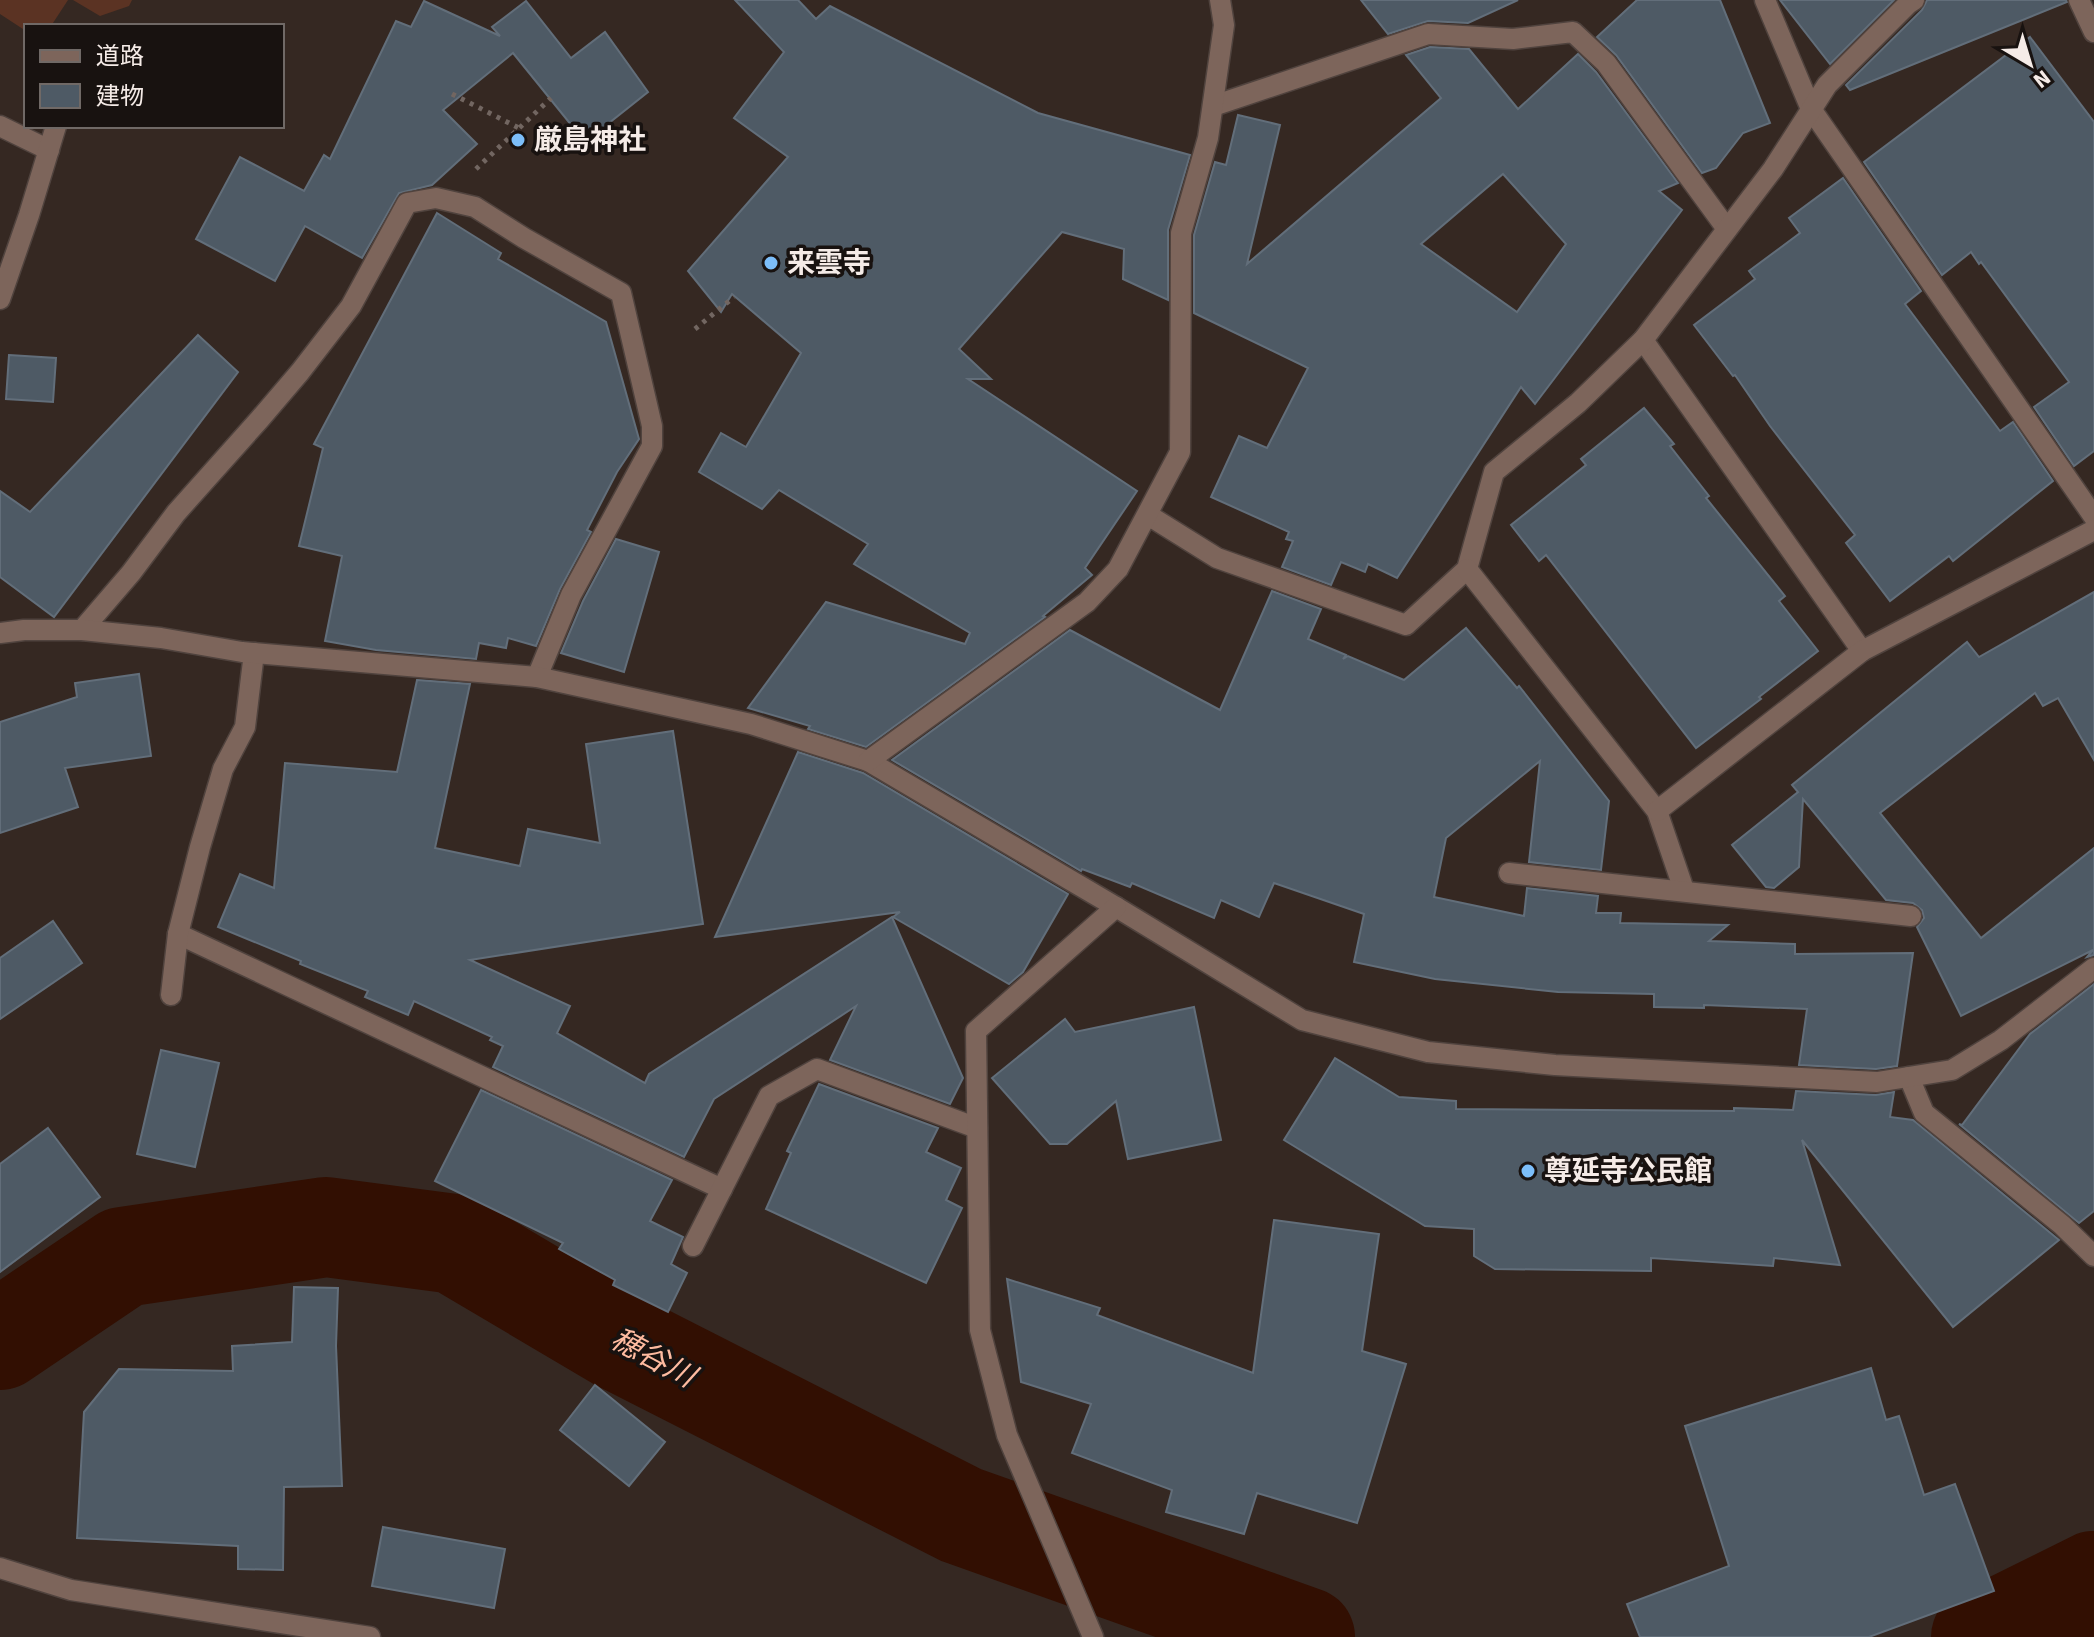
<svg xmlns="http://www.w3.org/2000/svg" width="2094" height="1637" viewBox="0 0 2094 1637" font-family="'Source Sans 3','Noto Sans JP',sans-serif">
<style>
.green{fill:#5b3323}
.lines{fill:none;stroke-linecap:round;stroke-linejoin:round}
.river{stroke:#320f02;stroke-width:100}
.building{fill:#4e5a65;stroke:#626e7a;stroke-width:2;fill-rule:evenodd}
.service-casing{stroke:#50433e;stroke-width:23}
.minor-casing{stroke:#50433e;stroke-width:23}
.tertiary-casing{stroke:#50433e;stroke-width:23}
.path{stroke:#726661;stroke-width:5;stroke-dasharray:4 6;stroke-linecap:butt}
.service{stroke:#7d655b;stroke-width:20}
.minor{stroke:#7d655b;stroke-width:20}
.tertiary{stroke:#7d655b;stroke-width:20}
.poi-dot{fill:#7cbef9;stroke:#181210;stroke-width:3}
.labels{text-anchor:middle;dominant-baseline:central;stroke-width:7;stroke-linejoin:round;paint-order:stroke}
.poi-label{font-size:28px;font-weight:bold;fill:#f5ebe7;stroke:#181210;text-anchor:start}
.water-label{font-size:30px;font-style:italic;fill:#febba0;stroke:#181210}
</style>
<rect width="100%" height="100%" fill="#352822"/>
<g class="green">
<path d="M0,0H68L51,26H26V31L0,14Z"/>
<path d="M73,0H132L129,6L100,16Z"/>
</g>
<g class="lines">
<g class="river">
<path d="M0,1340L123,1257L326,1227L455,1244L619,1341L961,1515L1305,1637"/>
<path d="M1981,1637L2094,1581"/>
</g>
</g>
<g class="building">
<path d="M735,0H798L816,19L830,6L1038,113L1190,155L1168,230V300L1123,279L1124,249L1062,232L959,349L991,379H968L1137,491L1085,568L1092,575L1043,616L1045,617L866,747L808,729L810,726L748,708L826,602L965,644L970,633L854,564L868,544L779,490L762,509L699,472L721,433L746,447L801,353L732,294L721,312L688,271L788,157L734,118L784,52Z"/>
<path d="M1361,0H1518L1468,23L1428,21L1388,34Z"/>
<path d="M1637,0H1720L1770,123L1743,133L1716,168L1702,173L1616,55L1597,37Z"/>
<path d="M1780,0H1894L1830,64Z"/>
<path d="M1927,0H2066L2067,2L1850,90L1846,85L1922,10Z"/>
<path d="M424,1L500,36L492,27L526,1L571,58L605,32L648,92L585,142L513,53L443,110L477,144L432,185L399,193L362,258L305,226L275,281L196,239L240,157L304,191L324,155L330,159L396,21L411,27Z"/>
<path d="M2030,37L2094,122V451L2074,466L2034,407L2069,382L1981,262L1979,264L1971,252L1942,275L1864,162Z"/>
<path d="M1430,47L1469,49L1518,109L1578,54L1596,72L1678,183L1659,191L1682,210L1535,404L1521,387L1397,578L1368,564L1365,572L1341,562L1331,585L1282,567L1293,541L1286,539L1289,532L1211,497L1239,436L1267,448L1308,368L1194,313V235L1215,162L1226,165L1238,115L1280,125L1247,264L1441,98L1406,55ZM1503,174L1566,244L1517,312L1421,244Z"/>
<path d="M1843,178L1921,291L1905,304L2000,431L2013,422L2053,481L1953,561L1949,556L1890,601L1846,543L1855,535L1770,426L1735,375L1733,376L1694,325L1755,279L1749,271L1800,233L1789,218Z"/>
<path d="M437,213L501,253L498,259L606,322L639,439L617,472L587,530L591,532L560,589L536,646L508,638L506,648L479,643L476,659L376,650L325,641L342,556L299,546L323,448L314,444Z"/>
<path d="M198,335L238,372L54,617L0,577V491L30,512Z"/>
<path d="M9,355L56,358L53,402L6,399Z"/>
<path d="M1644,408L1674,444L1670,446L1709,496L1706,498L1785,596L1779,601L1818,651L1759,697L1761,699L1696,748L1546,555L1539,561L1511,525L1586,465L1581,459Z"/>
<path d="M616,539L659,552L624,672L561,653L583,601Z"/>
<path d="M1272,591L1321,609L1308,639L1346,655L1343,659L1348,656L1404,680L1466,628L1517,688L1519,686L1609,801L1601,870L1529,862L1540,761L1446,838L1434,897L1524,916L1527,888L1598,896L1596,913H1621L1620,923L1728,925L1709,941L1795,944V954L1913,953L1897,1066L1876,1069L1799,1065L1807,1009L1704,1005V1008L1654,1007V994L1558,992L1435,979L1354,962L1364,914L1274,883L1259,917L1221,900L1214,918L1132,883L1130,887L1082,869L1081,871L892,760L1070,630L1220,710Z"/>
<path d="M2094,592V760L2058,698L2043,706L2035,693L1880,813L1981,938L2094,848V955L2087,957L2093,950L1961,1016L1917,927L1924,918L1922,910L1913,903L1886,900L1803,799L1799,867L1774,888L1766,887L1732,845L1798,792L1792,785L1967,642L1979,657Z"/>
<path d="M139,674L151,756L65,768L78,807L0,833V722L77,697L75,683Z"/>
<path d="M417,680L470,684L435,848L520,866L528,829L600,843L586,744L673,731L703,924L470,960L570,1006L557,1033L645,1083L649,1074L892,917L963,1078L950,1104L830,1060L856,1006L714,1099L684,1157L493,1067L503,1046L490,1040L492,1037L414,1001L408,1015L365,997L368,991L300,964L301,961L218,927L240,874L274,888L285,763L397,772Z"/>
<path d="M798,752L863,773L1068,894L1023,972L1009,984L893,917L900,912L715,937Z"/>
<path d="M53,921L82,963L0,1019V958Z"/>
<path d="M2094,984V1211L2079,1223L1959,1124L1962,1125L2030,1034Z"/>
<path d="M1194,1007L1221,1140L1128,1159L1116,1101L1067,1144H1050L992,1078L1065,1019L1075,1032Z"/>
<path d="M161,1050L219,1063L195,1167L137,1154Z"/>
<path d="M1335,1058L1399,1097L1456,1101V1109L1734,1111V1108L1793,1110L1796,1091L1876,1095L1894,1092L1890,1117L1913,1120L2059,1240L1953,1327L1802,1140L1840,1265L1774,1258L1773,1266L1651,1258V1271L1495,1269L1474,1256V1229L1425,1226L1284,1140Z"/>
<path d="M819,1084L938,1128L926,1152L961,1168L946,1200L962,1208L926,1283L766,1209L791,1153L787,1151Z"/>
<path d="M481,1090L672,1180L650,1221L683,1237L671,1264L687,1273L668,1312L613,1285L615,1280L559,1249L563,1243L435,1181Z"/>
<path d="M48,1128L100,1197L0,1272V1164Z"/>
<path d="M1274,1220L1379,1234L1362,1351L1406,1364L1357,1523L1257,1493L1244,1534L1166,1512L1172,1490L1072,1453L1091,1404L1021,1382L1007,1279L1100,1308L1097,1315L1253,1373Z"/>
<path d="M294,1287L338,1288L336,1346L342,1486L284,1487L283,1570L238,1569V1546L77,1538L84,1412L119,1369L233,1371L232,1346L292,1342Z"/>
<path d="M1871,1368L1886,1420L1899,1416L1924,1495L1955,1484L1994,1591L1869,1637H1640L1627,1604L1729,1566L1685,1426Z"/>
<path d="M595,1385L665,1442L629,1486L560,1430Z"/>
<path d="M383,1527L505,1549L494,1608L372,1586Z"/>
</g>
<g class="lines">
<defs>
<g id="service">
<path d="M1765,0L1811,109L2094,517"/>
<path d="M1213,106L1428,34L1513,39L1573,32L1606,63L1727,229"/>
<path d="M0,126L49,150"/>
<path d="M0,299L29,215L56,126"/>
<path d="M1643,340L1862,651"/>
<path d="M1148,515L1217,558L1406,625L1467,569L1494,472L1578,403L1643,340L1773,169L1827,85L1908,4L1914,0"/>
<path d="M1467,569L1657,811L1684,890"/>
<path d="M1657,811L1862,651L2094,530"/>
<path d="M1509,873L1911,916"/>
<path d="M178,934L722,1189"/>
<path d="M171,995L178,934L200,847L223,769L245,727L254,653"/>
<path d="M1909,1077L1924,1113L2062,1225L2094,1256"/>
<path d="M693,1246L769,1096L817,1069L977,1128"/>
</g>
<g id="minor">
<path d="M2079,0L2094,32"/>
<path d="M82,630L131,573L176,513L259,420L300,372L351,306L407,203L436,198L475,207L524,238L621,293L652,426V446L571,595L537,677"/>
<path d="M0,633L24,630H82L161,638L242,652L537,677L751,724L868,761L1116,907L1302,1020L1428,1052L1555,1065L1877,1082L1952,1070L2001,1040L2094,968"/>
<path d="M868,761L1087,602L1118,569L1180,452L1181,233L1208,138L1224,25L1220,0"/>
<path d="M1093,1637L1007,1435L980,1330L976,1031L1116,907"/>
</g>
<path id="tertiary" d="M0,1568L71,1590L370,1637"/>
</defs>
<use href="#service" class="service-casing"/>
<use href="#minor" class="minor-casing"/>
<use href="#tertiary" class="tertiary-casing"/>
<g class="path">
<path d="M452,94L519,128"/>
<path d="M476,169L551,98"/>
<path d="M695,329L734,297"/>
</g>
<use href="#service" class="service"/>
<use href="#minor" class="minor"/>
<use href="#tertiary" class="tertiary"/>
</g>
<g class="poi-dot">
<circle cx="518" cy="140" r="8"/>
<circle cx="771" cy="263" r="8"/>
<circle cx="1528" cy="1171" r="8"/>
</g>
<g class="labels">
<g class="poi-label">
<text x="534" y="140">厳島神社</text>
<text x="787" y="263">来雲寺</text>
<text x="1544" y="1171">尊延寺公民館</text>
</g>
<g class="water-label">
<text transform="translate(653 1358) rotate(28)">穂谷川</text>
</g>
</g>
<rect x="24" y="24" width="260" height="104" fill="#181210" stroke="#706966" stroke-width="2"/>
<rect x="40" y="50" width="40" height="12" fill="#7d655b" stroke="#706966" stroke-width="2"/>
<text x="96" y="64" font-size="24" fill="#f5ebe7">道路</text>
<rect x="40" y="84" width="40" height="24" fill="#4e5a65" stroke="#706966" stroke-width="2"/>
<text x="96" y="104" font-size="24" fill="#f5ebe7">建物</text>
<g transform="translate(2030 64) rotate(142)" stroke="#181210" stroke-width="6" paint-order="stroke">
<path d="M0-6L14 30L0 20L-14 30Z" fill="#f5ebe7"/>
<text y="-12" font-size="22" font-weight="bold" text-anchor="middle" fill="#f5ebe7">N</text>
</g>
</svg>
